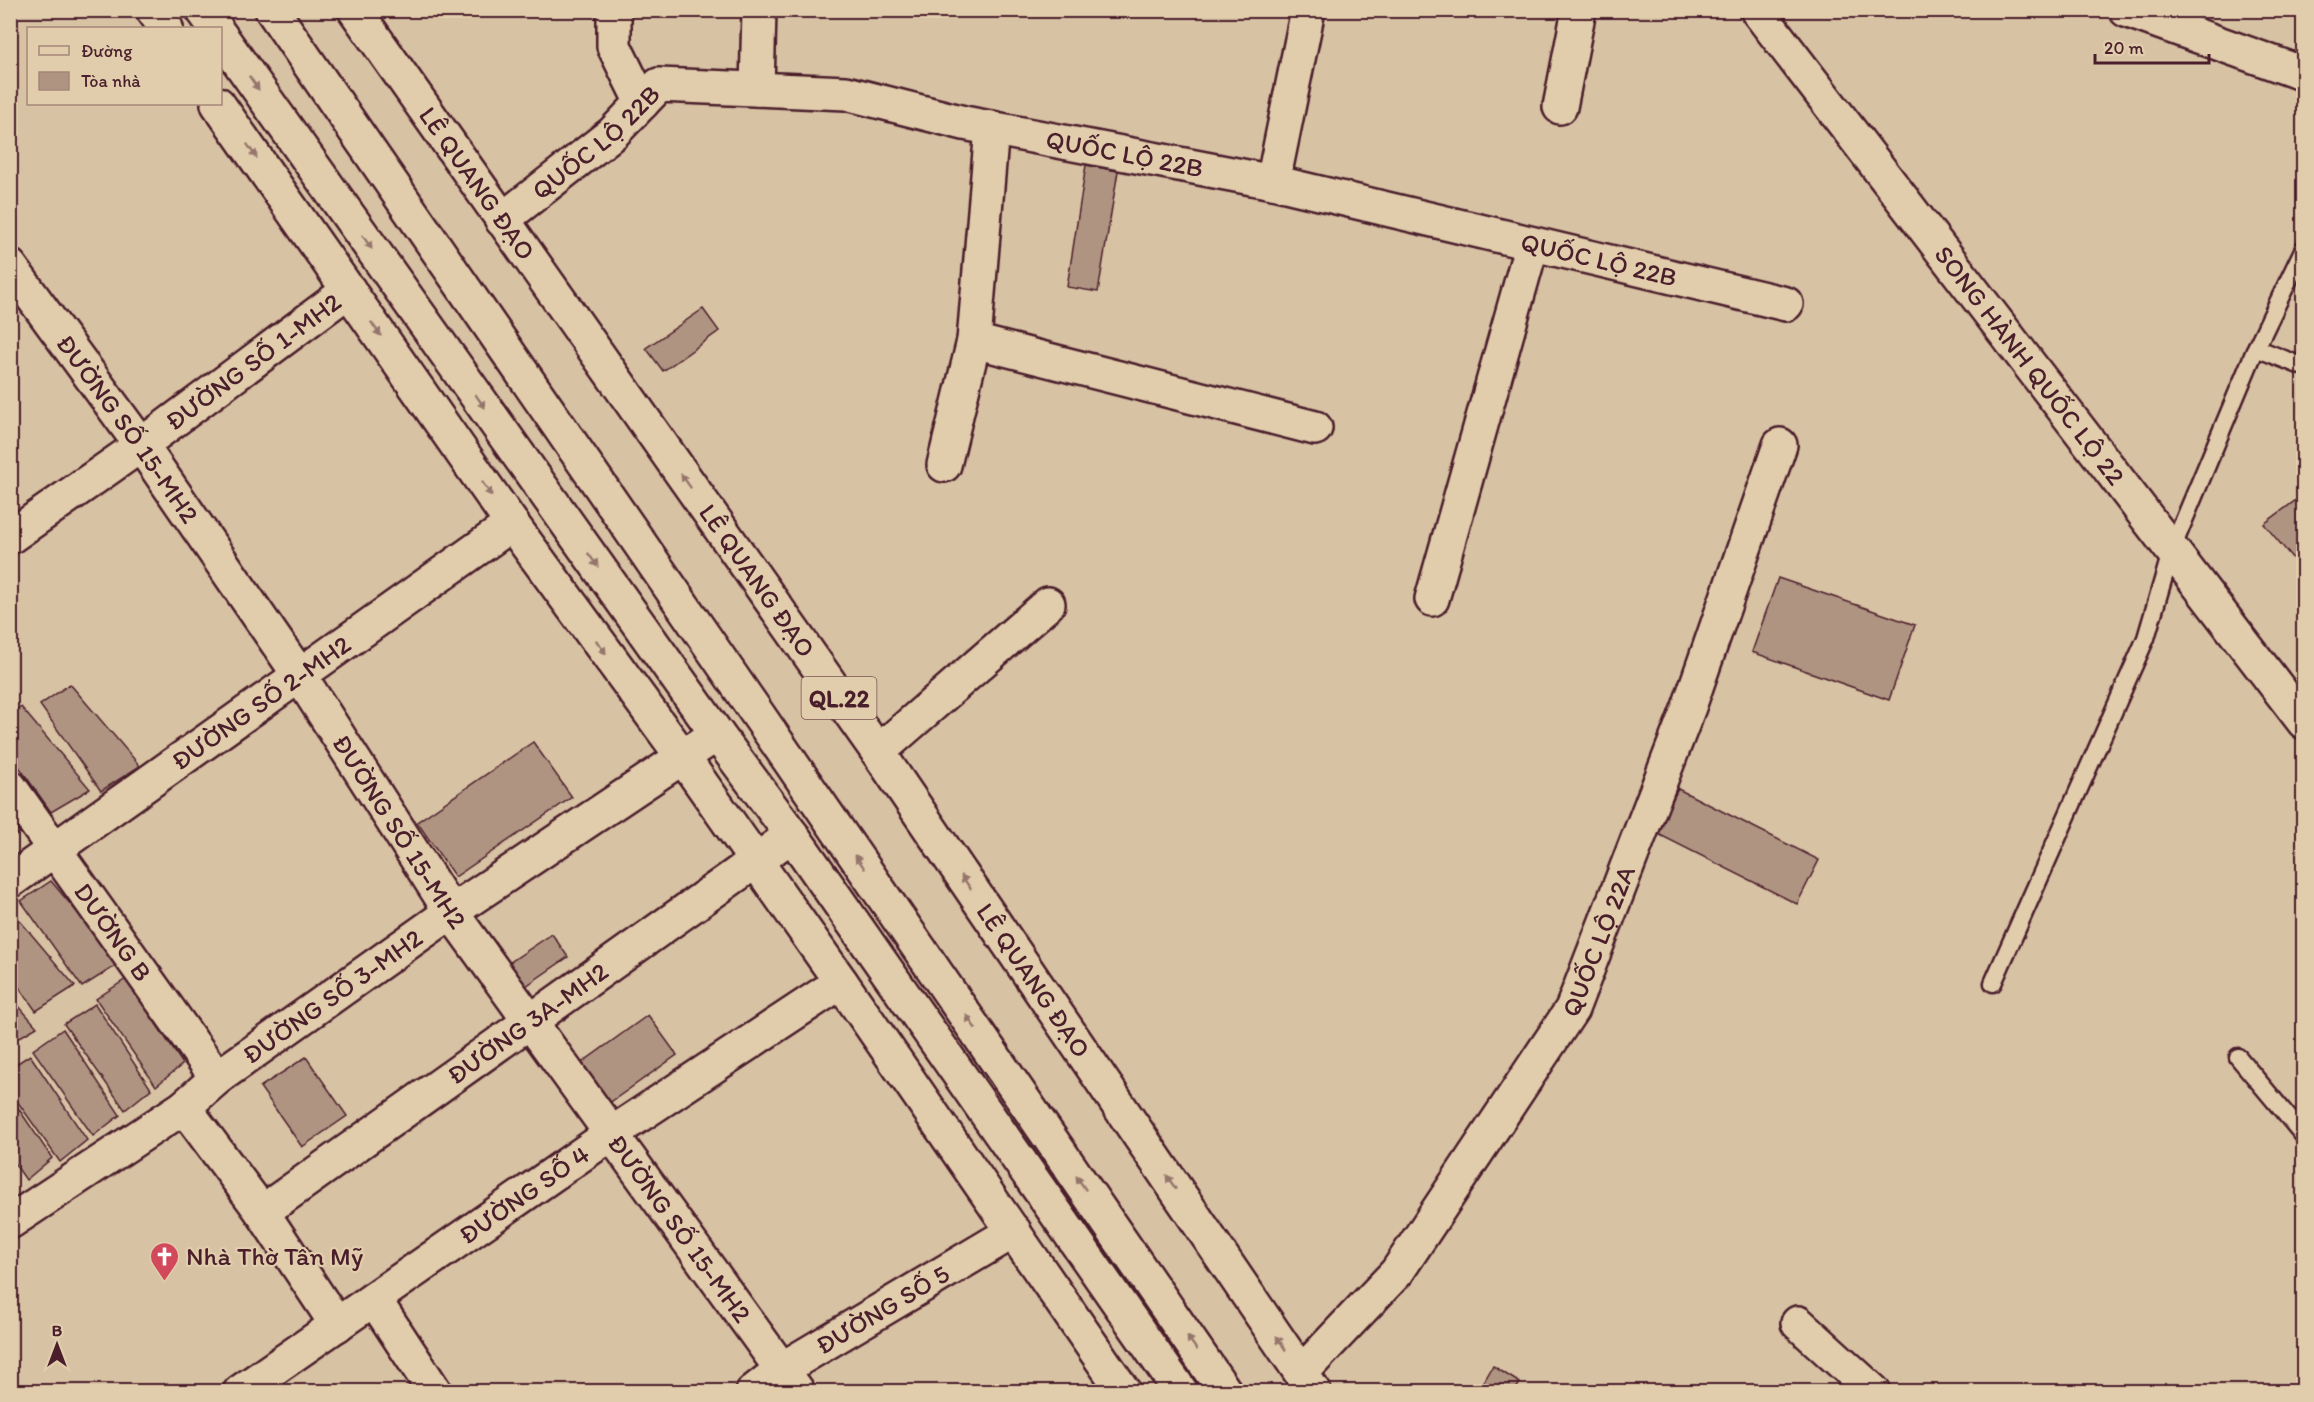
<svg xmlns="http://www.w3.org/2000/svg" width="2314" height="1402" viewBox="0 0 2314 1402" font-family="Itim,sans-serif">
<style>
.building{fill:#b09482;stroke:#4a1f2b;stroke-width:1.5}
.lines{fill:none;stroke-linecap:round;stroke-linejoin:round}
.service-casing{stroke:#4a1f2b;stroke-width:21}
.minor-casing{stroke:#4a1f2b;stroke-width:38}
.tertiary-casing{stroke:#4a1f2b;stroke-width:38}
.trunk-casing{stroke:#4a1f2b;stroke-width:38}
.service{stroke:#e1cdac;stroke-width:16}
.minor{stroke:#e1cdac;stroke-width:33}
.tertiary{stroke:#e1cdac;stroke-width:33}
.trunk{stroke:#e1cdac;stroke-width:33}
.oneway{fill:#96766c}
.labels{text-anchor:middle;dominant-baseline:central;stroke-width:4.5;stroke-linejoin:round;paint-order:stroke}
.shield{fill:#e1cdac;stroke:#775352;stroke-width:1.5}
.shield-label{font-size:24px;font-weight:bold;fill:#4a1f2b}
.street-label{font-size:26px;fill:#4a1f2b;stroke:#e1cdac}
.poi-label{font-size:26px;fill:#4a1f2b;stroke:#e1cdac;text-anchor:start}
</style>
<rect width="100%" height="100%" fill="#d8c2a4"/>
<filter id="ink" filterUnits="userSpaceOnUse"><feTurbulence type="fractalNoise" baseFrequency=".0167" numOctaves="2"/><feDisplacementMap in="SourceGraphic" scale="12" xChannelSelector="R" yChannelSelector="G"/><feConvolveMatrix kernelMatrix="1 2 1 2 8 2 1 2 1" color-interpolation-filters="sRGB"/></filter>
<g filter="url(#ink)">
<g class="building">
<path d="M1086,165L1118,171L1098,292L1067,287Z"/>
<path d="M703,309L719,331L663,371L646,348Z"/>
<path d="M2304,494V572L2264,524Z"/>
<path d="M1778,578L1915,625L1889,700L1752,652Z"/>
<path d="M70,684L140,766L101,791L40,705Z"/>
<path d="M21,707L90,789L51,812L10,754V714Z"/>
<path d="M533,742L572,797L455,877L417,822Z"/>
<path d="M1678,789L1819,860L1797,904L1656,833Z"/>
<path d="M10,817L20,833L10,840Z"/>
<path d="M51,881L120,963L82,987L21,901Z"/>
<path d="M10,909L75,986L36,1011L10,974Z"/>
<path d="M552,934L568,957L520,990L503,967Z"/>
<path d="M126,979L183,1064L156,1086L96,999Z"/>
<path d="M10,996L37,1027L10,1043Z"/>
<path d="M95,1004L151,1089L125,1110L64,1024Z"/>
<path d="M648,1015L677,1055L605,1106L576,1067Z"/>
<path d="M63,1029L120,1115L93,1136L33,1050Z"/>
<path d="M30,1055L87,1140L60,1162L10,1091V1068Z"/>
<path d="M306,1057L347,1116L302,1147L260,1087Z"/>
<path d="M10,1096L52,1158L26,1180L10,1157Z"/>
<path d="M1493,1366L1520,1383L1514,1392H1478Z"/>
</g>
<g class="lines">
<defs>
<g id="service">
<path d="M2256,348L2304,367"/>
<path d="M1993,983L2146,638L2172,549L2256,348L2304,248"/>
<path d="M2238,1057L2304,1136"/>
</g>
<g id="minor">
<path d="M614,10V46L642,103"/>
<path d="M2126,10L2304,74"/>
<path d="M757,89L759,10"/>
<path d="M1560,107L1579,10"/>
<path d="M992,128L974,341L1315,428"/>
<path d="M1273,182L1308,10"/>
<path id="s1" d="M502,220L613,133L659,85L846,93L964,123L1273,182L1786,304"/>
<path id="s2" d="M10,266L141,445L300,676L451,912L798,1392"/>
<path d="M944,465L974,341"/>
<path id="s3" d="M10,537L141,445L349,290"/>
<path d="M1432,599L1532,244"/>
<path d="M878,752L1048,604"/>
<path id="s4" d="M10,787L217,1078"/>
<path id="s5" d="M10,881L512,524"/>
<path d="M184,1107L262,1212L337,1325"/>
<path id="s6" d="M262,1212L792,835"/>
<path id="s7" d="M10,1222L184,1107L217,1078L451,912L717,734"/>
<path d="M374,1299L435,1392"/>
<path d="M1798,1323L1874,1392"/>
<path id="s8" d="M1301,1373L1397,1272L1572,1009L1689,707L1780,445"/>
<path id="s9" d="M240,1392L611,1134L841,982"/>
<path id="s10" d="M753,1392L782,1369L1014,1231"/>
</g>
<g id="tertiary">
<path id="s11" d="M1757,10L2304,722"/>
</g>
<g id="trunk">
<path d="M153,10L166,28"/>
<path d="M203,10L216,28"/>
<path d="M272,10L1225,1392"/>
<path id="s12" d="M355,10L878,752L1314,1392"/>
<path d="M220,35L717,734L792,835L1181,1392"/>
<path d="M218,104L512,524L682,756L841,982L1124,1392"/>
</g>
</defs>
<use href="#service" class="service-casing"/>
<use href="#minor" class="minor-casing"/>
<use href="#tertiary" class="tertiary-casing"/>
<use href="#trunk" class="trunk-casing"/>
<use href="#service" class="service"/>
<use href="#minor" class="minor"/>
<use href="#tertiary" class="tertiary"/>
<use href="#trunk" class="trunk"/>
</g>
<defs><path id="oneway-solid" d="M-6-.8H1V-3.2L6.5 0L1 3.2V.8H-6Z" transform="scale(1.5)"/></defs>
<g class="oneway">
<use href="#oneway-solid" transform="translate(254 83) rotate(55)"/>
<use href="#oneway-solid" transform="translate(252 151) rotate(55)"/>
<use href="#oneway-solid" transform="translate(367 242) rotate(55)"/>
<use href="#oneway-solid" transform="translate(376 329) rotate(55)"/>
<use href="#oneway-solid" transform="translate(480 401) rotate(55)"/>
<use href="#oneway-solid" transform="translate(686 481) rotate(-125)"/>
<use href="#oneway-solid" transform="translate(487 489) rotate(55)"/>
<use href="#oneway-solid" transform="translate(593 560) rotate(54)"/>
<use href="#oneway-solid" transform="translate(601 647) rotate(54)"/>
<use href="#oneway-solid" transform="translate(860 862) rotate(-125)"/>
<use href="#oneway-solid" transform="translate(966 882) rotate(-124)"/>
<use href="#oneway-solid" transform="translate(971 1022) rotate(-125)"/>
<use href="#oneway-solid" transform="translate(1171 1182) rotate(-124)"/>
<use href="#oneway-solid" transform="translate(1081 1183) rotate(-125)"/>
<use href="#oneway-solid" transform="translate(1192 1343) rotate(-125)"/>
<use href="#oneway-solid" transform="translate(1281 1343) rotate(-124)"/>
</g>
</g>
<defs>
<symbol id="church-pin" viewBox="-11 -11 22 30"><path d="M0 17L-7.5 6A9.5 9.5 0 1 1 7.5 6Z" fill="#d1495b" stroke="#e1cdac"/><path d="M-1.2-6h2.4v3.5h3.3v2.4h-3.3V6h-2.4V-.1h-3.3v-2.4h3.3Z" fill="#fff"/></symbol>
</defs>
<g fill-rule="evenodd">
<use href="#church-pin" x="148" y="1240" width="33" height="45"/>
</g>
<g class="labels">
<rect class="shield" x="801.5" y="677" width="75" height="42" rx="4.5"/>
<g class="shield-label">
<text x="839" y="698">QL.22</text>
</g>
<g class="street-label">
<text stroke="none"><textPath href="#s1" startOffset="122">QUỐC LỘ 22B</textPath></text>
<text stroke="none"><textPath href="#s1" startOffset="680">QUỐC LỘ 22B</textPath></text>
<text stroke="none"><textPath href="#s12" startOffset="212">LÊ QUANG ĐẠO</textPath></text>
<text stroke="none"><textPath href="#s1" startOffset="1166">QUỐC LỘ 22B</textPath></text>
<text stroke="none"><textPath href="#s3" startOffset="300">ĐƯỜNG SỐ 1-MH2</textPath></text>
<text stroke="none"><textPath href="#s11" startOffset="448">SONG HÀNH QUỐC LỘ 22</textPath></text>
<text stroke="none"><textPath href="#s2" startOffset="201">ĐƯỜNG SỐ 15-MH2</textPath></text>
<text stroke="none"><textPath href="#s12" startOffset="698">LÊ QUANG ĐẠO</textPath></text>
<text stroke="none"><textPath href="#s5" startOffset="308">ĐƯỜNG SỐ 2-MH2</textPath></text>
<text stroke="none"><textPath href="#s2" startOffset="687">ĐƯỜNG SỐ 15-MH2</textPath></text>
<text stroke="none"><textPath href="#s4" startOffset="178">DƯỜNG B</textPath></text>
<text stroke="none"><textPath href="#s8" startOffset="528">QUỐC LỘ 22A</textPath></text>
<text stroke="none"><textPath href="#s12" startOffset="1184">LÊ QUANG ĐẠO</textPath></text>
<text stroke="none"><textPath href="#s7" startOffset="394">ĐƯỜNG SỐ 3-MH2</textPath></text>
<text stroke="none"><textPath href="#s6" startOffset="326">ĐƯỜNG 3A-MH2</textPath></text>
<text stroke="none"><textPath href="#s9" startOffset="346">ĐƯỜNG SỐ 4</textPath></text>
<text stroke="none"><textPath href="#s2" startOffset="1173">ĐƯỜNG SỐ 15-MH2</textPath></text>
<text stroke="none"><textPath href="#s10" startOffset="154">ĐƯỜNG SỐ 5</textPath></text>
</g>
<g class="poi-label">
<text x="186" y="1256">Nhà Thờ Tân Mỹ</text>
</g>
</g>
<rect width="2314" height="1402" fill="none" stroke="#e1cdac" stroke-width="36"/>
<rect x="18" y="18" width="2278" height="1366" fill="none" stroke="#4a1f2b" stroke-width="2" filter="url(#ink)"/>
<rect x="27" y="27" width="195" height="78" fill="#e1cdac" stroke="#a58778" stroke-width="1.5"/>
<rect x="39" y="46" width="30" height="9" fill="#e1cdac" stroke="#a58778" stroke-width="1.5"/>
<text x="81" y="57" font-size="18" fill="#4a1f2b">Đường</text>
<rect x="39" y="72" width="30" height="18" fill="#b09482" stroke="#a58778" stroke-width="1.5"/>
<text x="81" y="87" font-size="18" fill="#4a1f2b">Tòa nhà</text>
<g transform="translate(57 1345)" stroke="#e1cdac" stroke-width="4.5" paint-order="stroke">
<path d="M0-4.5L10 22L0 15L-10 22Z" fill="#4a1f2b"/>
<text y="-9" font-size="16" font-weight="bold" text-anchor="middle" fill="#4a1f2b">B</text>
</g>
<path d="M2095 54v9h114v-9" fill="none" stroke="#4a1f2b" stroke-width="3"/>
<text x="2104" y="54" font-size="18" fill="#4a1f2b" stroke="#e1cdac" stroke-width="4.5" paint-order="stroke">20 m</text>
</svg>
